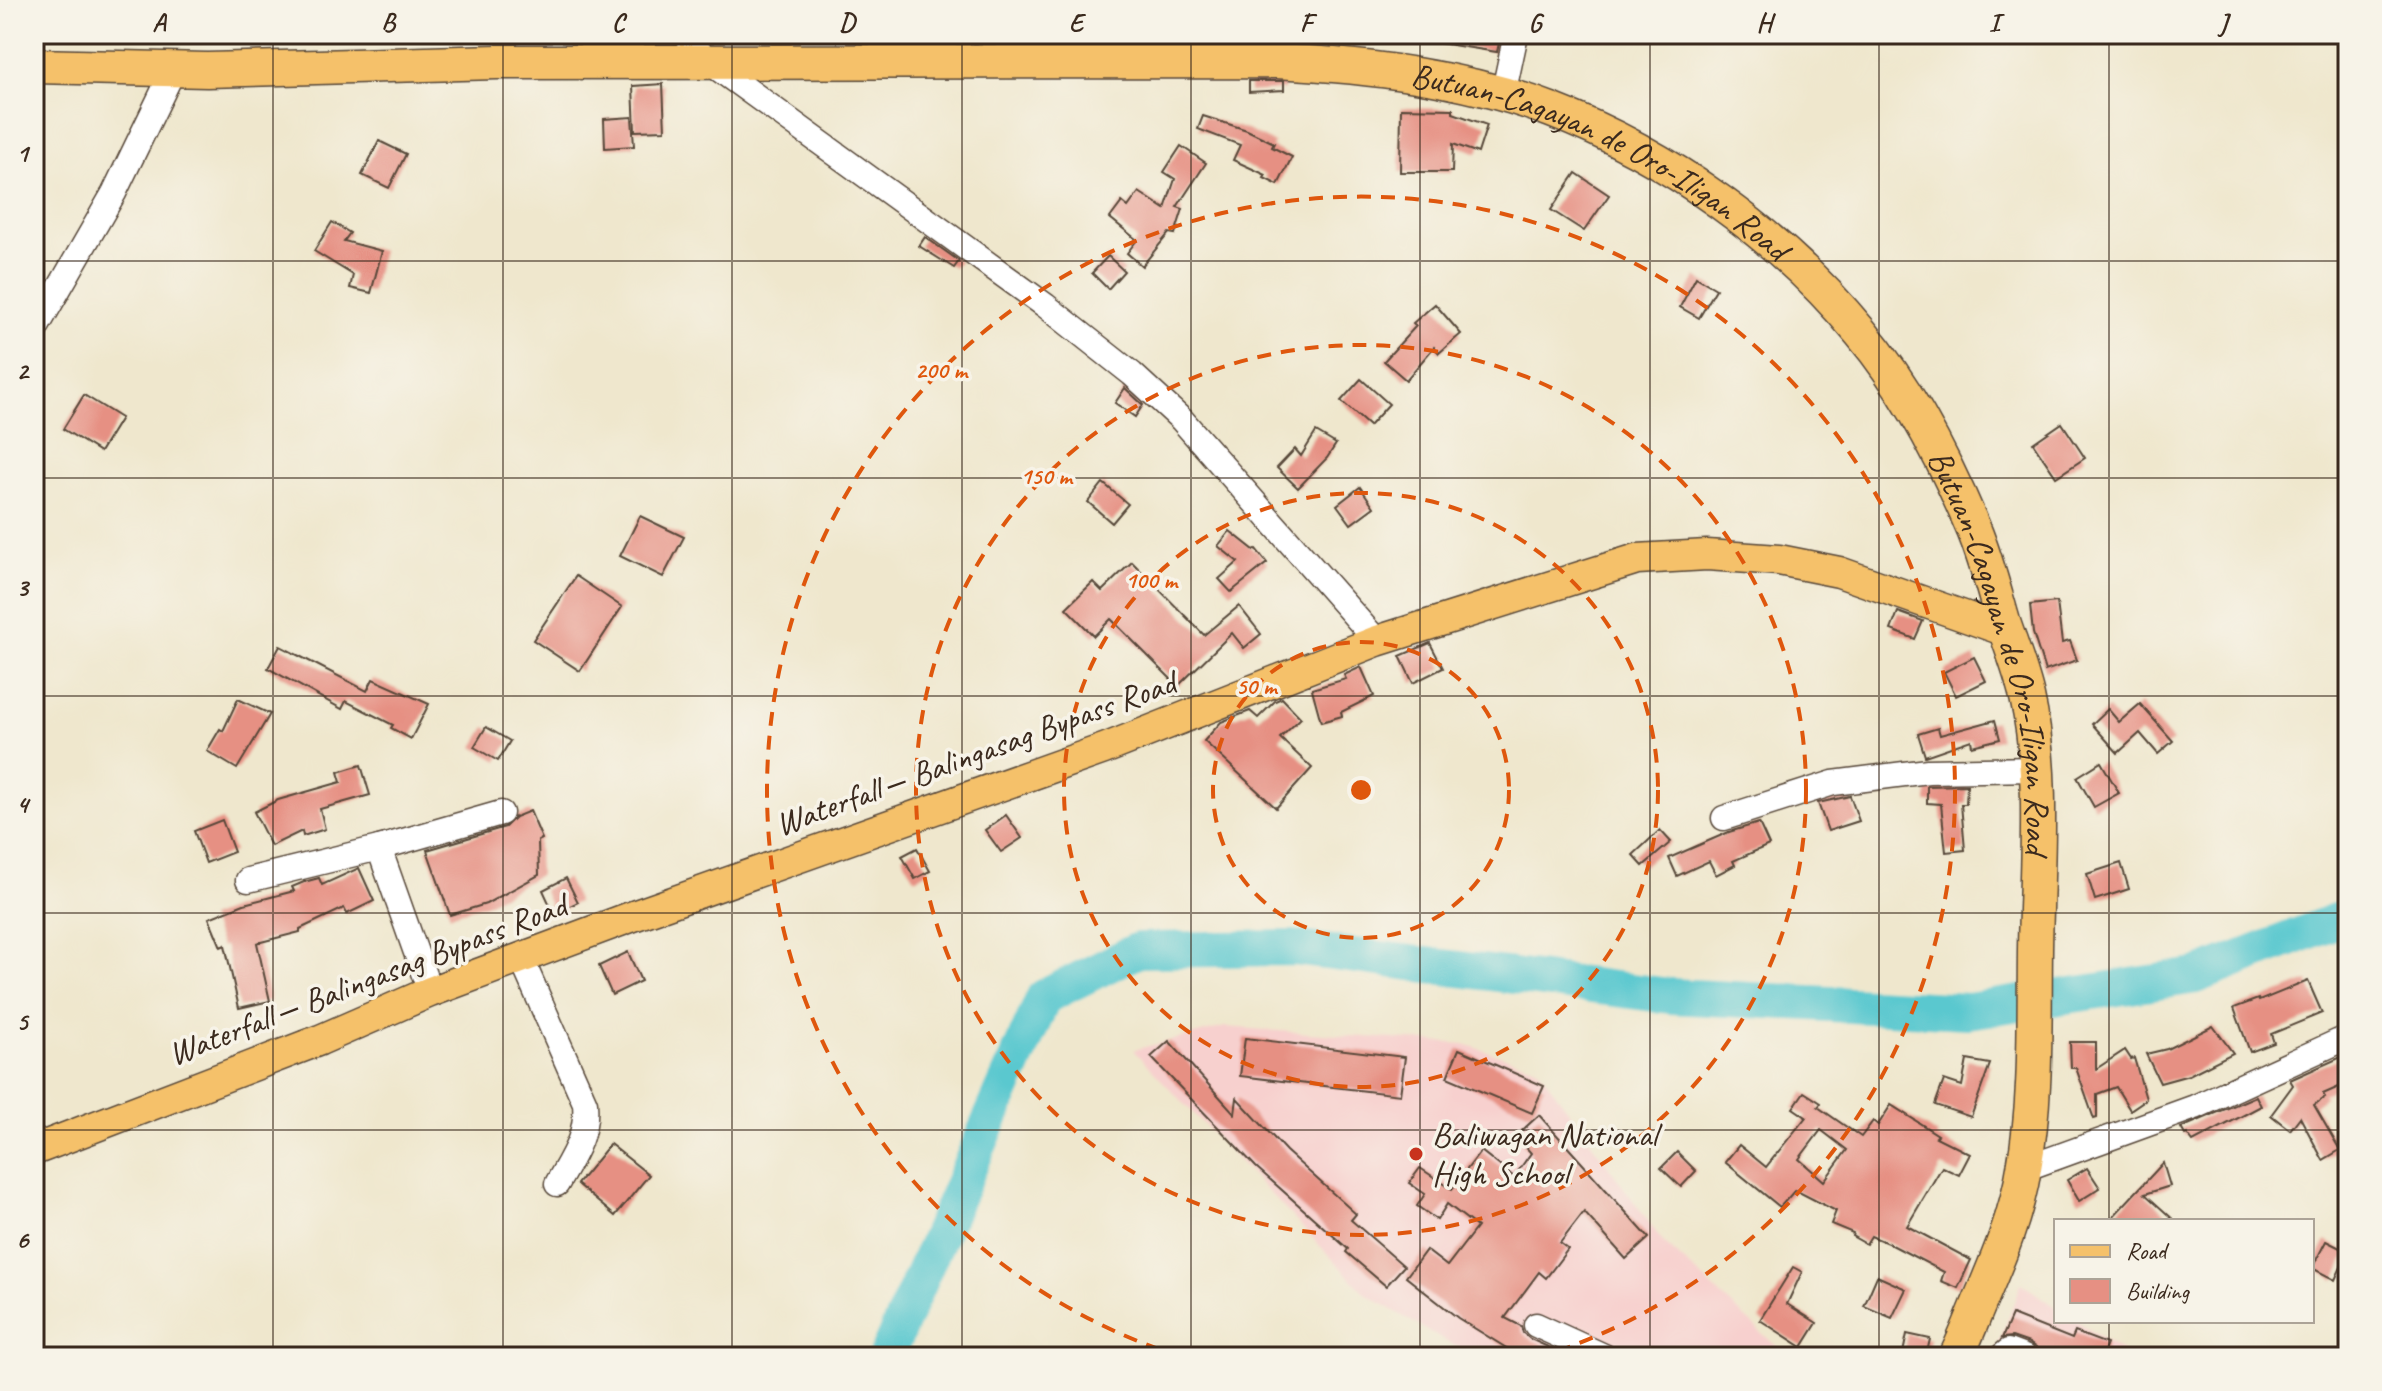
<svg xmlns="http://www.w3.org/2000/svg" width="2382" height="1391" viewBox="0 0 2382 1391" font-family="Caveat,sans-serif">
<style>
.built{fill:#f7d0ce}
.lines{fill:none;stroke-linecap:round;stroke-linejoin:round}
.river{stroke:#5ac8cf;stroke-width:36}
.building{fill:#e69083;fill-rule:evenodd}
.minor-casing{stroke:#564638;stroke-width:27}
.major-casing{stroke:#564638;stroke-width:33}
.highway-casing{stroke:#564638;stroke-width:37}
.minor{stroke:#fff;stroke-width:24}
.major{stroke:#f5c16b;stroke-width:30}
.highway{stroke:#f5c16b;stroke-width:34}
.grid{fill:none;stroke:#3b2a1e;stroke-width:2;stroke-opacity:0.55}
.ring{fill:none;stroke:#df570d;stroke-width:4;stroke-dasharray:14 10}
.poi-dot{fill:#c8321e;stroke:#f7f3e8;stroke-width:3}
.labels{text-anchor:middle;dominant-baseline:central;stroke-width:7;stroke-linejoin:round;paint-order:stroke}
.street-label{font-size:34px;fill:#3b2a1e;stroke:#f7f3e8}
.poi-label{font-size:34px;fill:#3b2a1e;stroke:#f7f3e8;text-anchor:start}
.centre{fill:#df570d;stroke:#f7f3e8;stroke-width:4}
.ring-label{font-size:24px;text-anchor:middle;font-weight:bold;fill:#df570d;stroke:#f7f3e8;stroke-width:7;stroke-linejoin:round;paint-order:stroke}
.neatline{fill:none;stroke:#3b2a1e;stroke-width:3}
.grid-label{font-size:26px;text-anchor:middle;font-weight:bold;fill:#3b2a1e}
</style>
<rect width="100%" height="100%" fill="#f7f3e8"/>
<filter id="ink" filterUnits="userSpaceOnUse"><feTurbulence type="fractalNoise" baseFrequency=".0125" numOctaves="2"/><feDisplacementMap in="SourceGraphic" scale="16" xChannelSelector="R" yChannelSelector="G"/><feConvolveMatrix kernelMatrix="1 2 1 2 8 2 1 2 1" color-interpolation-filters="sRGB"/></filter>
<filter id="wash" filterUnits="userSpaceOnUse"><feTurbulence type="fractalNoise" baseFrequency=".006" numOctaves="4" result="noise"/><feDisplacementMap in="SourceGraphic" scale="32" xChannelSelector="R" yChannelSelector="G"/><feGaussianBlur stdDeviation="1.8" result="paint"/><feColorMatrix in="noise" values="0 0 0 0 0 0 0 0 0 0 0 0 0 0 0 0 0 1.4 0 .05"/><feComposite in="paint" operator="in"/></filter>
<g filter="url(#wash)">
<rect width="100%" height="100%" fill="#efe7cd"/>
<g class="built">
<path d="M1225,1027L1464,1044L1537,1067L1663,1242L1788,1357H1476L1434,1335L1365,1293L1133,1050Z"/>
<path d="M2021,1283L2056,1307V1321H2077L2129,1357H1994Z"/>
</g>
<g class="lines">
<path class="river" d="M886,1357L1044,997L1138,950L1294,948L1670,996L1968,1011L2196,976L2348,916"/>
</g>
<g id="blocks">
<g class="building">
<path d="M1440,34H1501L1497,52L1439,43Z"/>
<path d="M1249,81H1284V90L1249,92Z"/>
<path d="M663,84L665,130L635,131L633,86Z"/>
<path d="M1401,108L1453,109V113L1487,125L1478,153L1453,144L1452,172H1400Z"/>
<path d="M1203,116L1247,130L1274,143L1272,147L1292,157L1278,185L1264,178L1266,175L1233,160L1240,145L1198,129Z"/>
<path d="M632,117L634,146L605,148L604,119Z"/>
<path d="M379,141L406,154L389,188L362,175Z"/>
<path d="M1181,146L1206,163L1177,207L1183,209L1175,234L1169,233L1142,266L1127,253L1137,240L1110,218L1122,202L1128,207L1139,192L1165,209L1175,179L1164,172Z"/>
<path d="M1576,173L1609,195L1584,231L1551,210Z"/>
<path d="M332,222L350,233L344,241L382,251L371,293L350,288L353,275L314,251Z"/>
<path d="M925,237L959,261L954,268L919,246Z"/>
<path d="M1108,256L1124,271L1108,289L1092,273Z"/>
<path d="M1696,277L1716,289L1699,318L1680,307Z"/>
<path d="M1435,304L1461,334L1439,353L1434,347L1406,380L1384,361L1416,326L1413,323Z"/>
<path d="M1361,379L1389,404L1369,426L1341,401Z"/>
<path d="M1125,388L1143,405L1135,417L1115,403Z"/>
<path d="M84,395L121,418L100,452L63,429Z"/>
<path d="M2062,423L2085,458L2056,477L2033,443Z"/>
<path d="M1316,432L1336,444L1327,458L1298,488L1277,468L1295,449L1301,456Z"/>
<path d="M1103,483L1128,504L1112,523L1088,502Z"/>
<path d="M1360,487L1374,507L1351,524L1337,505Z"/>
<path d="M640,516L684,537L663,577L620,556Z"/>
<path d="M1230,531L1254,550L1256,549L1267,563L1231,592L1219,579L1238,562L1218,546Z"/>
<path d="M1132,562L1204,635L1239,606L1261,634L1244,648L1232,633L1178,686L1111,619L1094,636L1066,608L1093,582L1102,591Z"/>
<path d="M576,576L622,607L580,671L533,640Z"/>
<path d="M2057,602L2062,643L2070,641L2077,660L2045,671L2033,633L2030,605Z"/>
<path d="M1898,612L1923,621L1915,639L1891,630Z"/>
<path d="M1430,643L1443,668L1413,683L1400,656Z"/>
<path d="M280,646L367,691L373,679L429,704L411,739L391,728L393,725L346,701L342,709L268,668Z"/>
<path d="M1974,657L1986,681L1956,696L1944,672Z"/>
<path d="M1361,667L1374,696L1341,712L1342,716L1321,722L1312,689L1346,679L1344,675Z"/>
<path d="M1282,698L1301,718L1280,738L1312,768L1276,808L1204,741L1221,722L1250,711L1258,718L1275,701Z"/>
<path d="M238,699L270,714L237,769L207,751L220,729L223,731Z"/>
<path d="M2140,704L2173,741L2158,754L2140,733L2118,753L2092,724L2108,709L2119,722Z"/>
<path d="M1995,720L2000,739L1972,746L1971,740L1925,756L1918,734L1938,728L1940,735Z"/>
<path d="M486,727L510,741L498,761L474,747Z"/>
<path d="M2101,762L2119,793L2094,807L2077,777Z"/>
<path d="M361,765L370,795L320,809L325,829L303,836L302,831L271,846L254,812L278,800L341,782L338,772Z"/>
<path d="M1967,785L1966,804H1961L1965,850L1946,852L1941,804L1927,803V786Z"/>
<path d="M1850,796L1859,821L1828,831L1818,803Z"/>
<path d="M530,811L542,839L538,841L539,875L486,904L450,915L427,850L505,827L515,817Z"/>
<path d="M1006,815L1022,838L1001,852L985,830Z"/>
<path d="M222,820L234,852L206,863L194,831Z"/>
<path d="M1759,823L1769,845L1733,861L1735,865L1716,875L1709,861L1677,876L1669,858L1729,832Z"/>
<path d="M1660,830L1671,842L1643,866L1633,855Z"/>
<path d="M917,848L930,871L915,879L902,856Z"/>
<path d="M2121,863L2129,889L2095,900L2087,874Z"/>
<path d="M359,868L374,901L347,914L344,908L300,929V932L257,943L270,1001L239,1008L225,945L221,947L209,918L244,904L294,891L292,887L304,882L319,878L322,885Z"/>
<path d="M566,878L578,902L554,914L543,890Z"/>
<path d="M628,952L641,981L612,995L599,966Z"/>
<path d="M2308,981L2322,1013L2271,1034L2274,1043L2250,1052L2234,1008L2258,999L2259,1001Z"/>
<path d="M2213,1026L2233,1053L2189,1075L2160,1083L2146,1054L2167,1049Z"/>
<path d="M1245,1038L1405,1057L1400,1095L1240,1076Z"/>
<path d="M1169,1041L1235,1114L1237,1098L1286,1151L1356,1214L1351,1220L1404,1266L1386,1286L1346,1252L1348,1249L1256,1167L1151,1057Z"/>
<path d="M2070,1042H2096V1069L2125,1050L2131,1059L2134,1058L2146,1099L2130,1110L2116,1087L2097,1094V1118L2094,1119L2076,1068H2071Z"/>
<path d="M1459,1049L1544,1086L1532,1113L1447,1077Z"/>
<path d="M2348,1054V1083L2323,1094L2325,1097L2314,1105L2340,1150L2323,1160L2300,1117L2290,1130L2271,1115L2293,1085L2290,1080Z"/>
<path d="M1967,1060L1990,1064L1971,1117L1935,1105L1944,1080L1962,1086Z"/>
<path d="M1804,1092L1821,1103L1818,1107L1861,1137L1873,1121L1878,1125L1891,1105L1938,1135L1936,1137L1970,1154L1959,1175L1942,1167L1907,1226L1971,1260L1958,1288L1941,1281L1944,1272L1890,1244L1871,1236L1866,1244L1852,1236L1853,1233L1831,1224L1836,1211L1795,1190L1780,1207L1725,1162L1739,1145L1766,1167L1806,1117L1793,1108ZM1821,1130L1847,1150L1824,1181L1799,1159Z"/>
<path d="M2256,1096L2261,1106L2193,1142L2187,1134L2185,1135L2181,1128Z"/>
<path d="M1539,1115L1649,1238L1626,1259L1584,1212L1560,1243L1568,1249L1546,1278L1539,1272L1505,1318L1521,1326L1523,1333L1530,1339L1570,1357H1521L1458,1318L1406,1277L1426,1250L1447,1266L1477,1227L1447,1204L1437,1220L1417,1206L1425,1194L1409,1183L1420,1168L1452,1189L1481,1151L1514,1177L1531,1153L1516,1136Z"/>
<path d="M610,1144L649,1175L615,1216L577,1184Z"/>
<path d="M1677,1152L1696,1171L1681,1187L1661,1168Z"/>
<path d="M2163,1163L2170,1186L2145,1194L2175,1221H2109Z"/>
<path d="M2087,1168L2100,1188L2079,1201L2067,1180Z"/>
<path d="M2326,1241L2348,1252L2335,1280L2312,1268Z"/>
<path d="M1793,1267L1802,1272L1787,1304L1817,1323L1802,1347L1760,1320Z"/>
<path d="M1877,1276L1906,1289L1892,1318L1864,1306Z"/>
<path d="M2012,1315L2072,1339L2075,1332L2107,1344L2102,1357L2039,1356L2036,1348L2029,1343L2012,1337L2002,1338Z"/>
<path d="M1907,1334L1930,1339L1926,1357L1903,1353Z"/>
</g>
</g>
</g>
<g filter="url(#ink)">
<use href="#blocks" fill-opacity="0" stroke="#564638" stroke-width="2"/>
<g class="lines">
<defs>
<g id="minor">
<path d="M684,34L709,62L1046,306L1132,374L1182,420L1377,641"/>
<path d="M1503,95L1516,34"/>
<path d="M34,332L114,193L174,69"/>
<path d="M1724,818L1833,783L1928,771L2036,769"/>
<path d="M379,848L430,992"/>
<path d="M248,880L379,848L501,813"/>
<path d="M521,958L585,1103C588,1135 572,1157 557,1184"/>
<path d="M2024,1169L2195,1107L2348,1037"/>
<path d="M1536,1325L1606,1357"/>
<path d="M2001,1357L2008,1351L2024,1357"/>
</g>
<path id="major" d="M34,1150L320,1040L430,992L636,915L1104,749L1377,641L1637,559L1707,555L1779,560L1839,572L2006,631"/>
<g id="highway">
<path id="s1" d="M34,66L207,70L497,62L1277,61C1369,66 1465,77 1551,110C1669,155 1781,236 1861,333C1909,390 1945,461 1974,530C1986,559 1994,591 2003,622C2011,646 2021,671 2027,697C2045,773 2036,871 2035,950C2034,1022 2037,1097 2024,1168C2017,1214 1998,1259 1980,1301C1972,1320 1965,1339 1956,1357"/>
</g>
</defs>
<use href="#minor" class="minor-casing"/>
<use href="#major" class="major-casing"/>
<use href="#highway" class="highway-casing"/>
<use href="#minor" class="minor"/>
<use href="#major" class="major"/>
<use href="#highway" class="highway"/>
</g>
</g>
<path class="grid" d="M273,34V1357M503,34V1357M732,34V1357M962,34V1357M1191,34V1357M1420,34V1357M1650,34V1357M1879,34V1357M2109,34V1221M34,261H2348M34,478H2348M34,696H2348M34,913H2348M34,1130H2348M2109,1321V1357"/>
<g class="ring">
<circle cx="1361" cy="790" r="148"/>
<circle cx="1361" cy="790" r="297"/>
<circle cx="1361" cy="790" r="445"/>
<path d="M1182 1357A594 594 0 1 1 1540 1357"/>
</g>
<circle class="poi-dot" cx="1416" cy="1154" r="8"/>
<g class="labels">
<g class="street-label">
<text stroke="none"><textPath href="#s1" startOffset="1588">Butuan-Cagayan de Oro-Iligan Road</textPath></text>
<text stroke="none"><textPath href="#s1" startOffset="2260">Butuan-Cagayan de Oro-Iligan Road</textPath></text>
<text transform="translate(975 753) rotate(-20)">Waterfall ‒ Balingasag Bypass Road</text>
<text transform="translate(367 979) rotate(-21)">Waterfall ‒ Balingasag Bypass Road</text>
</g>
<g class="poi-label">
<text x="1432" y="1134">Baliwagan National<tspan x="1432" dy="39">High School</tspan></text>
</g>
</g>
<circle cx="1361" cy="790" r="12" class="centre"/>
<g class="ring-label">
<text x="941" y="378">200 m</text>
<text x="1046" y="484">150 m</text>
<text x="1151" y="588">100 m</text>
<text x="1256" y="694">50 m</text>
</g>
<rect width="2382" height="1391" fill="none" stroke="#f7f3e8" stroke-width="88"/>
<rect x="2054" y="1219" width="260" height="104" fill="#f7f3e8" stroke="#aca397" stroke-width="2"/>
<rect x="2070" y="1245" width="40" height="12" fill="#f5c16b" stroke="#aca397" stroke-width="2"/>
<text x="2126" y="1259" font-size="24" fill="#3b2a1e">Road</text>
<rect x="2070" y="1279" width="40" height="24" fill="#e69083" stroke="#aca397" stroke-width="2"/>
<text x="2126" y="1299" font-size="24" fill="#3b2a1e">Building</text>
<rect x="44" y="44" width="2294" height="1303" class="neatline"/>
<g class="grid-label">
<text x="159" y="31">A</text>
<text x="388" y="31">B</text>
<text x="618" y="31">C</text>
<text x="847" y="31">D</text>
<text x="1076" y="31">E</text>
<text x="1306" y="31">F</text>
<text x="1535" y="31">G</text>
<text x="1764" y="31">H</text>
<text x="1994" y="31">I</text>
<text x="2223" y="31">J</text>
<text x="22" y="162">1</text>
<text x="22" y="379">2</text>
<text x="22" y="596">3</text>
<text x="22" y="813">4</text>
<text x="22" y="1030">5</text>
<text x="22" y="1248">6</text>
</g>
</svg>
